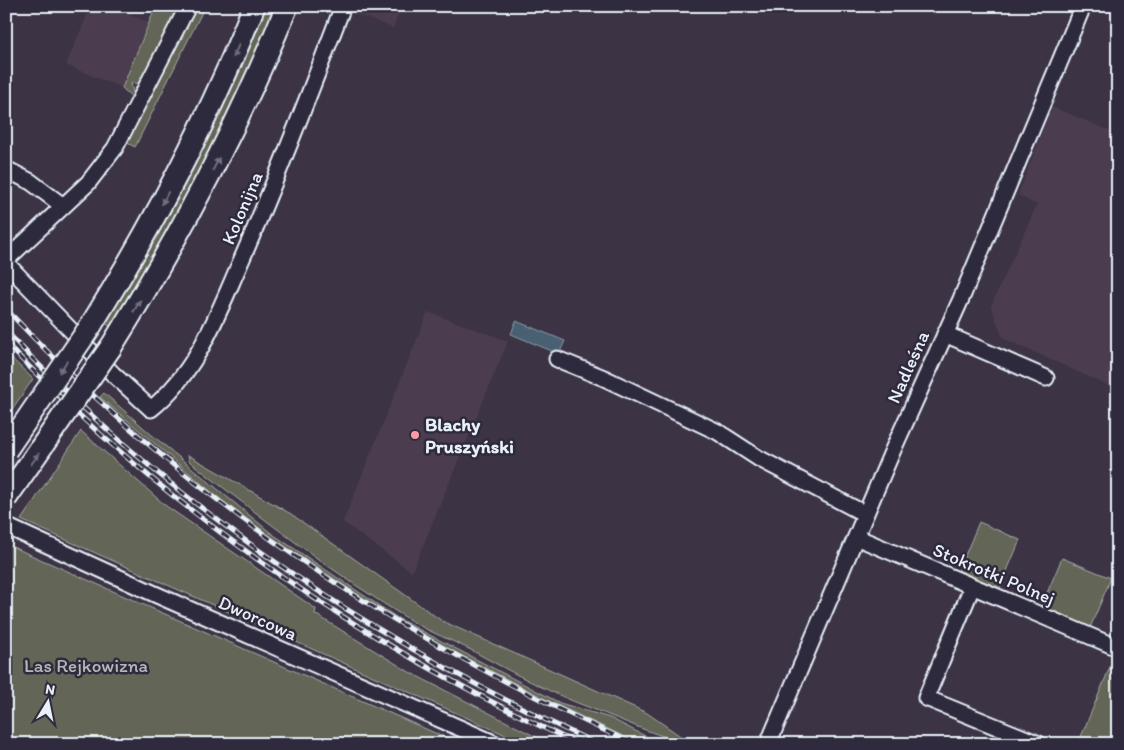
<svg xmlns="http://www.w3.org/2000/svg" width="1124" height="750" viewBox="0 0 1124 750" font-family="Itim,sans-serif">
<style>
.built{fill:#4c3e4f}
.green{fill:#646557;stroke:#a6aba8}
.water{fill:#496173;stroke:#899ba8}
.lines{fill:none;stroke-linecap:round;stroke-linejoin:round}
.minor-casing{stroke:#e8f1f8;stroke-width:19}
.highway-casing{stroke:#e8f1f8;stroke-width:25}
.minor{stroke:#2f2a3d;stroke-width:15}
.highway{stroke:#2f2a3d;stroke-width:21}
.rail-casing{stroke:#e8f1f8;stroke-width:5}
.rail{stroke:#2f2a3d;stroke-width:3;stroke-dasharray:9;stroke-linecap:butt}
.highway-bridge-casing{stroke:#e8f1f8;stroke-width:25;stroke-linecap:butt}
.highway-bridge{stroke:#2f2a3d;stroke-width:21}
.oneway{fill:#70707e}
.poi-dot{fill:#ff9aa2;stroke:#2f2a3d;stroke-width:2}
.labels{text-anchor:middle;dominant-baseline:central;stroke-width:5;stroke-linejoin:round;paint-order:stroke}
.street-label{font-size:19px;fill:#e8f1f8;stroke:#2f2a3d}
.poi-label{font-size:19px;font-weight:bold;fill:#e8f1f8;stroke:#2f2a3d;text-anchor:start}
.park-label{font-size:19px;fill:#b3b9b8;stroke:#2f2a3d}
</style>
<rect width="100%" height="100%" fill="#3c3345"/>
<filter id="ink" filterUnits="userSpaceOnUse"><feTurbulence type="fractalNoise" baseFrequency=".02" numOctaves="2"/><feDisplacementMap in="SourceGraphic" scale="10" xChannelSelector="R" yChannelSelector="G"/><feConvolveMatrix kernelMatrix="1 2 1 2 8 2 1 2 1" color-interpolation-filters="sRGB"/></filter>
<g filter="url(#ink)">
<g class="built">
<path d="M91,6H109L148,22L122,88L66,65Z"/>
<path d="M358,6H402L393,28L356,14Z"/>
<path d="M1052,107L1118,134V390L1003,338L991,306L1037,205L1018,195Z"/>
<path d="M428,312L508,341L412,572L343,522Z"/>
</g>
<g class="green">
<path d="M156,6H182L144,84L131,83L135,100L122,88Z"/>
<path d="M193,6H205L135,147L125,142L144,108Z"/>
<path d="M261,6H280L180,216L111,327L101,320Z"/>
<path d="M6,353L33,379L6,418Z"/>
<path d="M104,393L152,435L271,533L399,619L560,703L610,718L653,740L669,744H640L557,705L447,648L371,603L277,541L222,501L100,397Z"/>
<path d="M81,431L166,506L316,609L315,614L411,673L550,744H526L21,520Z"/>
<path d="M188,455L291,514L442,621L647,713L689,742C655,737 626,721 593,709C550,693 511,672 471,650C452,640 431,633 413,622C334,574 262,518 189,461Z"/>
<path d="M979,522L1020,540L999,590L958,572Z"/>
<path d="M6,544L460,744H6Z"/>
<path d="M1062,558L1111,578L1090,628L1041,607Z"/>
<path d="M1115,655L1118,656V744H1078Z"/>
</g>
<path class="water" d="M516,321L565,341L559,354L511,334Z"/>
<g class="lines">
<defs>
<g id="minor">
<path d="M6,169L31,182L63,206"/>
<path d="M6,260L88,183L115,148L188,6"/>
<path d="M6,263L113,374L151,409C198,371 217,315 241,261C278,177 310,92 343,6"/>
<path d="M945,334L1046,378"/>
<path d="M557,359L604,378L718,432L758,458L865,514"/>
<path d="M6,526L157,595L496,744"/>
<path d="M856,537L1118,648"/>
<path d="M972,587L926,698L1039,744"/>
<path d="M768,744L892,452L961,299L1083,6"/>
</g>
<g id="highway">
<path d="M90,327C153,225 210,118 254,6"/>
<path d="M111,347C179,238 239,125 287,6"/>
</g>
</defs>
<use href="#minor" class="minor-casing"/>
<use href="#highway" class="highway-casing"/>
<use href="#minor" class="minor"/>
<use href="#highway" class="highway"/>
<defs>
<g id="rail">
<path d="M6,309C188,502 393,635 634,744"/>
<path d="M6,331C173,508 376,643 597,744"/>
<path d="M6,343C169,513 364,645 578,744"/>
</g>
</defs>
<use href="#rail" class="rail-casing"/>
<use href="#rail" class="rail"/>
<defs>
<g id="highway-bridge">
<path d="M6,450L90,327"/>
<path d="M6,498L111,347"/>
</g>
</defs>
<use href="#highway-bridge" class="highway-bridge-casing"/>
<use href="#highway-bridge" class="highway-bridge"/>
</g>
<defs><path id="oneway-solid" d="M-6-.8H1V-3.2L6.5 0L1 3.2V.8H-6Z" transform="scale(1.25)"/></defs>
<g class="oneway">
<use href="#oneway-solid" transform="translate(236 51) rotate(114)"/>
<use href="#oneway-solid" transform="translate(216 164) rotate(-63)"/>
<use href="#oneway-solid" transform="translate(165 198) rotate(118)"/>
<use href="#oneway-solid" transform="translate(137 306) rotate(-58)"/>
<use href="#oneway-solid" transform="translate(63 367) rotate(124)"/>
<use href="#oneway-solid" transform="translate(35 459) rotate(-54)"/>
</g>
</g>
<circle class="poi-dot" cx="415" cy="435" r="5"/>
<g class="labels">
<g class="street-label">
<text transform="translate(242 208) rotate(-67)">Kolonijna</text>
<text transform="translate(908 367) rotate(-66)">Nadleśna</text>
<text transform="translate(994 574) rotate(23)">Stokrotki Polnej</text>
<text transform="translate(258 618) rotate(24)">Dworcowa</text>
</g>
<g class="poi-label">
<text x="425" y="424">Blachy<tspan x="425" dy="22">Pruszyński</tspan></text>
</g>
<g class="park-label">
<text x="86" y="665">Las Rejkowizna</text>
</g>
</g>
<rect width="1124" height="750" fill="none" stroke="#2f2a3d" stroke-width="25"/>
<rect x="12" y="12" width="1099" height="725" fill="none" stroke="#e8f1f8" stroke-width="2" filter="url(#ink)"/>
<g transform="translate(48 702) rotate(10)" stroke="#2f2a3d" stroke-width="4" paint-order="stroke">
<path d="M0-4L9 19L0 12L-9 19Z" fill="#e8f1f8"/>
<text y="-8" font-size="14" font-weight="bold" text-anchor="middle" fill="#e8f1f8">N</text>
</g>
</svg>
